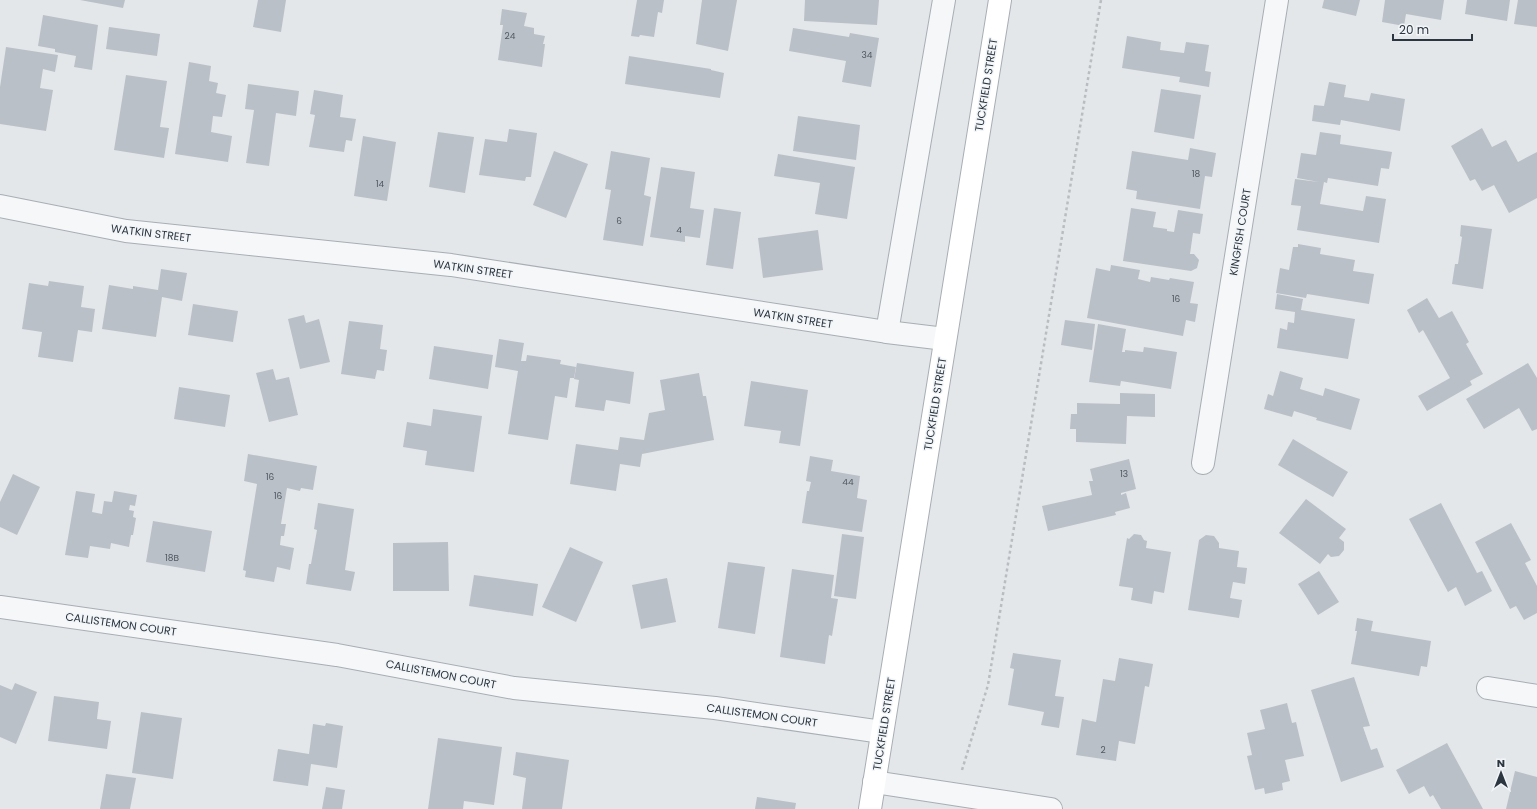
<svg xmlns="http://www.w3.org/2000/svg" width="1537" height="809" viewBox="0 0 1537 809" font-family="Poppins,sans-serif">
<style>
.building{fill:#bac0c7}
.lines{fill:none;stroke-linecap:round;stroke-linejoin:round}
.minor-casing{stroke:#a8aeb4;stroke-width:24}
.secondary-casing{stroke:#a8aeb4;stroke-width:24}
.path{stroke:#b9bdc1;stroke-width:2.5;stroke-dasharray:3 3;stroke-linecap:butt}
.minor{stroke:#f5f7f8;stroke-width:22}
.secondary{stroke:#fff;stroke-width:22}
.labels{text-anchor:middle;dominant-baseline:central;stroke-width:3;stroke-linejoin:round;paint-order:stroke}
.number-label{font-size:9px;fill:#505862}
.street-label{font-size:11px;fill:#2c3641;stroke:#f2f5f7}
</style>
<rect width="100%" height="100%" fill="#e3e7ea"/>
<g class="building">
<path d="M80,0H125L123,8Z"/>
<path d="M258,0H286L281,32L253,27Z"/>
<path d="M637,0H664L662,13L658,12L654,37L640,35L639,37L631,36Z"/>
<path d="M702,0H737L728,51L696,44Z"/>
<path d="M805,0H879L877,25L804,21Z"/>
<path d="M1324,0H1360L1356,16L1322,8Z"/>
<path d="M1385,0H1444L1441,20L1406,14L1404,26L1382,22Z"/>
<path d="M1467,0H1510L1507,21L1465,14Z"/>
<path d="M1518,0H1537V27L1514,24Z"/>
<path d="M502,9L527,13L524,26L534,28V34L545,36L543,44H545L542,67L498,60L503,25H500Z"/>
<path d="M43,15L98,25L92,70L74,67L76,56L55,52V49L38,46Z"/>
<path d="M109,27L160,34L157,56L106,49Z"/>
<path d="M793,28L849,37L850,33L879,38L871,87L842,82L846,61L789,51Z"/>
<path d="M1127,36L1161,42L1160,50L1184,53L1186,42L1209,45L1205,71L1211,72L1209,87L1179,82L1180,77L1122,68Z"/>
<path d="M6,47L58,55L55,72L43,69L40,88L53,90L46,131L0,124V87Z"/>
<path d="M629,56L711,69V70L724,73L720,98L625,84Z"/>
<path d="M189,62L211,66L209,81L218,83L216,93L226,95L222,117L213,116L211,132L232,136L228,162L175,154Z"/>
<path d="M126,75L167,81L160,127L169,128L164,158L114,150Z"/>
<path d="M1329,82L1346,85L1344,97L1369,101L1371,93L1405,99L1400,131L1341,120L1340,125L1312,121L1314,105L1324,106Z"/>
<path d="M248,84L299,91L296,116L276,113L269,166L246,163L254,110L245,109Z"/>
<path d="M1161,89L1201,95L1194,139L1154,132Z"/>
<path d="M314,90L343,95L340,117L356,119L352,141L346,140L344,152L309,147L315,115L310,114Z"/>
<path d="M798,116L860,125L856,160L793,151Z"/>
<path d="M1482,128L1492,147L1506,140L1518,162L1537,152V198L1509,213L1494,185L1482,191L1475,179L1470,181L1451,146Z"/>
<path d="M509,129L537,133L531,177H526L525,181L479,175L485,139L507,142Z"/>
<path d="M438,132L474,137L465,193L429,187Z"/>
<path d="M1320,132L1341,135L1340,144L1392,152L1389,169L1381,168L1378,186L1328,178L1327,183L1324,182L1320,204L1363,211L1366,196L1386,199L1379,243L1297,230L1301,206L1291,205L1295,179L1319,182L1297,178L1301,153L1316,155Z"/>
<path d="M363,136L396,142L387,201L354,196Z"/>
<path d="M1190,148L1216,153L1212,177L1205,176L1200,209L1136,199L1137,191L1126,189L1132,151L1188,160Z"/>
<path d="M554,151L588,164L566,218L533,205Z"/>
<path d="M611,151L650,158L644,195L651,197L643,246L603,240L611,190L605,189Z"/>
<path d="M778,154L855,167L847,219L815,214L820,183L774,176Z"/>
<path d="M661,167L695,172L690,208L704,210L700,238L685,236V242L650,237Z"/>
<path d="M714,208L741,212L733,269L706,265Z"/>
<path d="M1131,208L1156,212L1153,227L1167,229V231L1174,232L1178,210L1203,214L1200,234L1193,233L1190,254H1194L1199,260L1197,268L1191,271L1123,261Z"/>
<path d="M1461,225L1492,229L1483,289L1452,284L1455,264H1458L1462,237L1460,236Z"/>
<path d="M818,230L823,270L763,278L758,238Z"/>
<path d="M1298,244L1321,248L1320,254L1355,260L1353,271L1374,274L1369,304L1307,294L1306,298L1276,293L1280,268L1289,270L1293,247H1298Z"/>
<path d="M1111,265L1140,270L1138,279L1150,282L1151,277L1169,280L1170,278L1194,282L1190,303L1198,304L1195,322L1186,320L1183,336L1087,318L1096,268L1110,271Z"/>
<path d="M161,269L187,273L182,301L162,297L156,337L102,329L109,285L133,289V286L158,290Z"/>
<path d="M49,281L84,286L81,307L95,309L92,332L78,330L73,362L38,357L42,332L22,329L29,283L48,286Z"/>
<path d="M1277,294L1303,299L1301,310L1355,319L1348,359L1277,348L1280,328L1287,330L1288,322L1294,323L1295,312L1275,309Z"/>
<path d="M1427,298L1439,318L1452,311L1469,342L1466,344L1483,374L1470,381L1472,385L1427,411L1418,396L1450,378L1423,330L1419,333L1407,310Z"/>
<path d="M193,304L238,311L233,342L188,335Z"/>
<path d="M304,315L306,323L319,319L330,362L300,369L288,319Z"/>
<path d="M1065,320L1095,324L1092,350L1061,345Z"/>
<path d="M349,321L383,325L380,349L387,350L384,371L377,370L375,379L341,374Z"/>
<path d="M1098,324L1126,329L1122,352H1125V350L1143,352L1144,347L1177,352L1171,389L1121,381L1120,386L1089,382Z"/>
<path d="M499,339L524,343L521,361H526L527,355L561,360L560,364L576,367L574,378H570L567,398L555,396L548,440L508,434L518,371L495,367Z"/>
<path d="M434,346L493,355L488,389L429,379Z"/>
<path d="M577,363L634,372L630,404L606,400L604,411L575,407L579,380L574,379Z"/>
<path d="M1528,363L1537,378V429L1532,431L1519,408L1484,429L1466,399Z"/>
<path d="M273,369L276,380L289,377L298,415L269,422L256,373Z"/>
<path d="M1280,371L1303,378L1300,389L1323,396L1325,388L1360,399L1351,430L1316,420L1317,418L1294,411L1292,417L1264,409L1268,394L1273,396Z"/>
<path d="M699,373L703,396H706L714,440L642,454L640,467L620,464L616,491L570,484L576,444L618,450L620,437L644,440L649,413L665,410L660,380Z"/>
<path d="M751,381L808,390L800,446L779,443L781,431L744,426Z"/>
<path d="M179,387L230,395L225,427L174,419Z"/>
<path d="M1120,393L1155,394V417L1127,416L1126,444L1076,442V429H1070L1071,414H1077V403L1120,404Z"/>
<path d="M433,409L482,416L474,472L425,465L427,451L403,447L407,422L431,426Z"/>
<path d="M1293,439L1348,472L1333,497L1278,465Z"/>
<path d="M248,454L317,466L313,490L301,488L300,491L287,488L281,524H286L284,536H281L280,545L294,548L290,570L277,567L274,582L245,577L246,571L243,570L257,484L244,481Z"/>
<path d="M810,456L833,460L831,471L860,476L857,498L867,500L862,532L802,523L807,491H809L811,482L806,481Z"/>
<path d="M1129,459L1136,489L1121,493V495L1126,493L1130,508L1115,512L1116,515L1048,531L1042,506L1092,495L1089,481H1093L1090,469Z"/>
<path d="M13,474L40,487L17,535L0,527V502Z"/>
<path d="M76,491L95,494L92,512L102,514L104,501L112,502L114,491L137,495L135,506L130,505L129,510L134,511L133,517L136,518L133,535H131L129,547L111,543L110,549L90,546L88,558L65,555Z"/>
<path d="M1306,499L1346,529L1339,538L1344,542V550L1339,556L1331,557L1328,554L1320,564L1279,533Z"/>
<path d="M318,503L354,509L345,570L355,572L351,591L306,584L309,564H311L317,530L314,529Z"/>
<path d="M1441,503L1477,573L1482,571L1492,591L1465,606L1456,587L1448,592L1409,519Z"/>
<path d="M153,521L212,531L205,572L146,562Z"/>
<path d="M1511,523L1531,560L1525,563L1537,586V613L1524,620L1516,606L1510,609L1475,542Z"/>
<path d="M842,534L864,537L856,599L834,596Z"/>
<path d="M1134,534L1141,535L1144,540L1147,541L1146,548L1171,552L1164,593L1154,591L1152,604L1131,600L1133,588L1119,586L1127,538L1129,539Z"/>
<path d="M1206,535L1214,536L1219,543V548L1239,551L1237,567L1247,568L1245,584L1233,582L1230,598L1242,600L1239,618L1188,610L1199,540Z"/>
<path d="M448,542L449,591H393V543Z"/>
<path d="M570,547L603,562L576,622L542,607Z"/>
<path d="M728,562L765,567L755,634L718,628Z"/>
<path d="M792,569L834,575L831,598L838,599L832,636L829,635L825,664L780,657Z"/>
<path d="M1319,571L1339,602L1318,615L1298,584Z"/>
<path d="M474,575L538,584L533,616L469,606Z"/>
<path d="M667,578L676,622L641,629L632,585Z"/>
<path d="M1357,618L1373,621L1371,631L1431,641L1427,667L1421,666L1419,676L1351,664L1357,631H1355Z"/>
<path d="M1013,653L1061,660L1055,696L1064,697L1059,728L1041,725L1044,712L1008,705L1014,669L1010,668Z"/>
<path d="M1119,658L1153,664L1149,687L1145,686L1135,744L1119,741L1116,761L1076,755L1082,719L1096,722L1103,679L1115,681Z"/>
<path d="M1354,677L1370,726L1363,727L1371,750L1377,748L1384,767L1341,782L1311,690Z"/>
<path d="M15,683L37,692L16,744L0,737V685L12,690Z"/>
<path d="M54,696L99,702L97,719L111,721L107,749L48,741Z"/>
<path d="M1287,703L1292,723L1296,722L1304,756L1285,760L1290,781L1282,783L1283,790L1265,794L1264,788L1255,790L1247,756L1252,755L1247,733L1265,729L1260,710Z"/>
<path d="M141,712L182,718L173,779L132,773Z"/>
<path d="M326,723L343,726L337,768L311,764L308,786L273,781L278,749L309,754L313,724L325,726Z"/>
<path d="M438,738L502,747L494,805L464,801L463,809H428Z"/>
<path d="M1447,743L1483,809H1441L1433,795L1430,797L1424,786L1409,794L1396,770Z"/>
<path d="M516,752L569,760L562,809H522L526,778L513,775Z"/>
<path d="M1515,771L1537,777V809H1506Z"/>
<path d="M106,774L136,778L130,809H100Z"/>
<path d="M326,787L345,790L342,809H322Z"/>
<path d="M757,797L796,803L795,809H755Z"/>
</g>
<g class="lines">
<defs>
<g id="minor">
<path d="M0,206L126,231L451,265L887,332L945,339"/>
<path d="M887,332L944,0"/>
<path d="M1203,463L1277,0"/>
<path d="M0,607L337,655L514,688L715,708L882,732"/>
<path d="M1488,688L1537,696"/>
<path d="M874,782L1051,809"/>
</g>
<path id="secondary" d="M870,809L1000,0"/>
</defs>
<use href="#minor" class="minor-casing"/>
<use href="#secondary" class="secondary-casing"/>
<path class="path" d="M962,770L988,685L1101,0"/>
<use href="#minor" class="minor"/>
<use href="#secondary" class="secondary"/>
</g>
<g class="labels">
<g class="number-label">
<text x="510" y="36">24</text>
<text x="867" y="55">34</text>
<text x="1196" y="174">18</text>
<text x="380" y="184">14</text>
<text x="619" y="221">6</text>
<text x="679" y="230">4</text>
<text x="1176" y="299">16</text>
<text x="1124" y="474">13</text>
<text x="270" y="477">16</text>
<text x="848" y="482">44</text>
<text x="278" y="496">16</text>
<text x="172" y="558">18B</text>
<text x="1103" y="750">2</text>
</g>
<g class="street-label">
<text transform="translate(986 85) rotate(-81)">TUCKFIELD STREET</text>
<text transform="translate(1240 232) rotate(-81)">KINGFISH COURT</text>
<text transform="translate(151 233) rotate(7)">WATKIN STREET</text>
<text transform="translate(473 269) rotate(8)">WATKIN STREET</text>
<text transform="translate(793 318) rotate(9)">WATKIN STREET</text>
<text transform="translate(935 404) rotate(-81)">TUCKFIELD STREET</text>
<text transform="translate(121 624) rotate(8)">CALLISTEMON COURT</text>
<text transform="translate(441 674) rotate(11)">CALLISTEMON COURT</text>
<text transform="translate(762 715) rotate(8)">CALLISTEMON COURT</text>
<text transform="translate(884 724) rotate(-81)">TUCKFIELD STREET</text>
</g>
</g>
<g transform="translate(1501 773)" stroke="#f2f5f7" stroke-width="3" paint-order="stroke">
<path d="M0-3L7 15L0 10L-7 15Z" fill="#2c3641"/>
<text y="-6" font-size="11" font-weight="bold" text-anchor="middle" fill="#2c3641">N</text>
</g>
<path d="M1393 34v6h79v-6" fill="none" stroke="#2c3641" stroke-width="2"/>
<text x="1399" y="34" font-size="12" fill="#2c3641" stroke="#f2f5f7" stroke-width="3" paint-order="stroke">20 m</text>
</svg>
